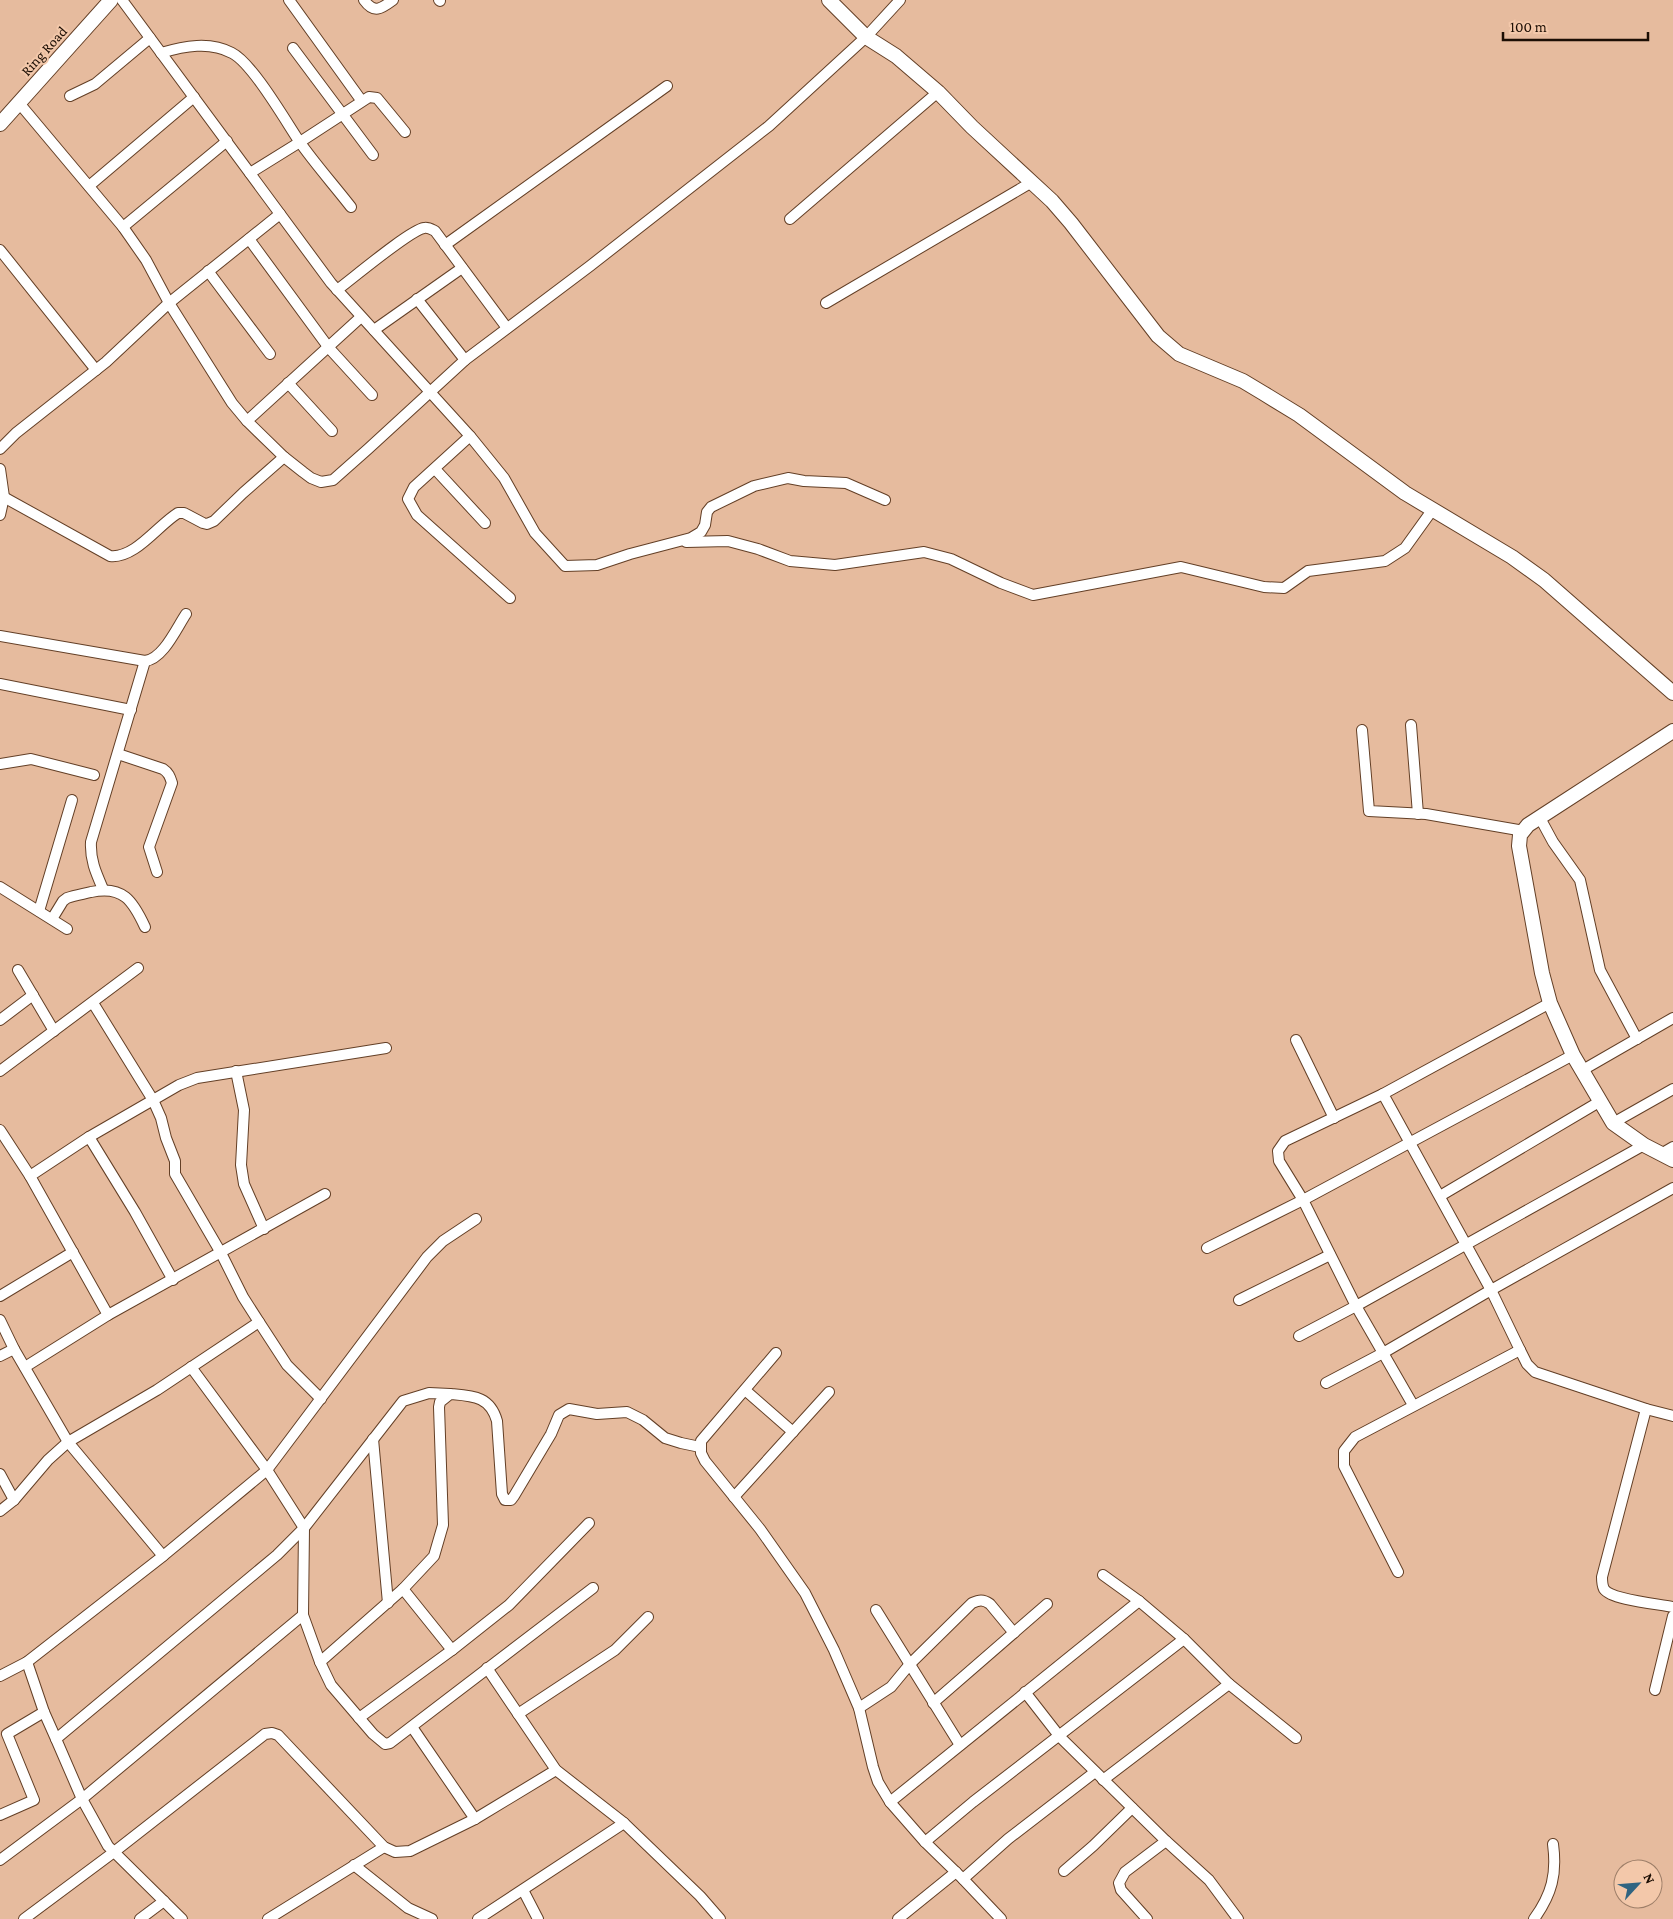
<svg xmlns="http://www.w3.org/2000/svg" width="1673" height="1919" viewBox="0 0 1673 1919" font-family="'Crimson Pro',serif">
<style>
.lines{fill:none;stroke-linecap:round;stroke-linejoin:round}
.street-casing{stroke:#633f26;stroke-width:12}
.secondary-casing{stroke:#633f26;stroke-width:16}
.street{stroke:#fff;stroke-width:10}
.secondary{stroke:#fff;stroke-width:14}
.labels{text-anchor:middle;dominant-baseline:central;stroke-width:4;stroke-linejoin:round;paint-order:stroke}
.street-label{font-size:15px;fill:#1c0e04;stroke:#f3c8aa}
</style>
<rect width="100%" height="100%" fill="#e6bb9e"/>
<g class="lines">
<defs>
<g id="street">
<path d="M122,0L331,283L470,436L504,478L535,533L565,566L597,565L630,554L691,538L701,532L705,525L707,512L711,507L754,486L788,478L804,481L846,483L885,500"/>
<path d="M289,0L361,100"/>
<path d="M364,0C374,14 381,9 393,0"/>
<path d="M439,0L440,1"/>
<path d="M293,48L373,155"/>
<path d="M161,53C184,46 210,41 232,53C252,63 285,120 299,141C315,164 334,185 351,207"/>
<path d="M70,96L95,84L150,38"/>
<path d="M19,103L123,227L146,260L169,303L232,403L247,421L284,457L303,472L311,478L321,482L333,480L368,449L465,360L590,266L769,126L866,37L900,0"/>
<path d="M250,173L300,142L369,97L377,98L405,132"/>
<path d="M89,186L194,97"/>
<path d="M790,219L938,92"/>
<path d="M123,227L227,141"/>
<path d="M249,239L329,348L372,395"/>
<path d="M445,245L667,86"/>
<path d="M0,250L96,370"/>
<path d="M208,271L270,354"/>
<path d="M337,290C352,279 410,230 424,228C428,227 431,229 435,231L507,328"/>
<path d="M417,299L465,360"/>
<path d="M826,303L1032,182"/>
<path d="M374,330L462,268"/>
<path d="M288,383L332,431"/>
<path d="M247,421L361,317"/>
<path d="M470,436L414,487L408,499L417,515L510,598"/>
<path d="M0,449L16,433L106,362L169,303L280,214"/>
<path d="M0,469L4,497L0,515"/>
<path d="M435,469L485,523"/>
<path d="M0,495L110,556C135,559 158,525 178,513H184L203,523L207,524L214,521L243,493L284,457"/>
<path d="M686,542L728,541L758,549L790,561L835,565L924,552L951,559L1001,583L1033,595L1181,567L1264,587L1284,588L1308,571L1385,561L1405,548L1433,509"/>
<path d="M0,636L145,661C163,659 176,629 186,614"/>
<path d="M0,684L131,710"/>
<path d="M1411,725L1418,814"/>
<path d="M1362,730L1369,811L1426,814L1524,831"/>
<path d="M118,754L163,769C169,773 170,777 172,783L149,847L157,872"/>
<path d="M0,764L31,759L94,775"/>
<path d="M1540,818L1553,842L1580,880L1600,970L1637,1039"/>
<path d="M0,887L67,929"/>
<path d="M103,889C96,873 90,860 91,842L145,661"/>
<path d="M39,911L72,800"/>
<path d="M52,919L63,901L67,898C75,895 83,894 91,892C123,885 133,901 145,927"/>
<path d="M18,970L54,1031"/>
<path d="M93,1003L153,1100L161,1118L166,1138L175,1161V1174L221,1253L243,1297L259,1322L287,1365L321,1399"/>
<path d="M1550,1003L1383,1094L1491,1290L1673,1188"/>
<path d="M0,1020L33,995"/>
<path d="M1296,1040L1334,1118"/>
<path d="M1573,1055L1303,1200L1356,1306L1644,1145"/>
<path d="M0,1071L138,968"/>
<path d="M236,1071L244,1110L241,1165L244,1184L264,1229"/>
<path d="M1581,1071L1673,1018"/>
<path d="M1613,1123L1673,1089"/>
<path d="M0,1130L30,1176"/>
<path d="M89,1137L179,1085L197,1078L386,1048"/>
<path d="M1661,1154L1673,1147"/>
<path d="M1440,1196L1599,1102"/>
<path d="M1207,1248L1303,1200L1279,1161L1278,1151L1285,1141L1383,1094"/>
<path d="M0,1296L73,1252"/>
<path d="M1239,1300L1330,1255"/>
<path d="M108,1315L30,1176L89,1137L135,1212L173,1280"/>
<path d="M0,1320L14,1349L68,1442L163,1556"/>
<path d="M1299,1336L1356,1306L1413,1405"/>
<path d="M1520,1350L1527,1364L1535,1372L1646,1409L1673,1416"/>
<path d="M776,1353L701,1441V1453L705,1461L760,1529L805,1593L834,1650L859,1708L873,1767L878,1782L890,1802L925,1842L963,1879L1001,1919"/>
<path d="M0,1356L14,1349"/>
<path d="M25,1367L108,1315L325,1194"/>
<path d="M191,1367L267,1470L304,1528L303,1615"/>
<path d="M1326,1383L1383,1353L1491,1290L1520,1350L1355,1437L1344,1451V1466L1398,1572"/>
<path d="M745,1390L793,1432"/>
<path d="M1646,1409L1602,1577C1602,1581 1602,1585 1604,1589C1611,1600 1659,1604 1673,1607"/>
<path d="M373,1439L388,1603"/>
<path d="M0,1474L14,1500"/>
<path d="M734,1497L829,1392"/>
<path d="M0,1511L14,1500L48,1460L68,1442L157,1390L259,1322"/>
<path d="M1103,1575L1139,1601L1184,1639L1229,1684L1296,1738"/>
<path d="M403,1589L452,1650"/>
<path d="M876,1610L960,1745"/>
<path d="M27,1662L44,1712L56,1739L82,1799L108,1846L182,1919"/>
<path d="M320,1662L331,1685L373,1734L385,1744L390,1743L593,1588"/>
<path d="M487,1668L556,1770L624,1823L700,1896L720,1919"/>
<path d="M0,1676L27,1662L163,1556L267,1470L427,1257L443,1241L476,1219"/>
<path d="M1655,1690L1673,1616"/>
<path d="M1025,1692L1060,1737L1166,1841L1209,1880L1238,1919"/>
<path d="M933,1703L1047,1604"/>
<path d="M859,1708L891,1687L910,1664L972,1603C979,1600 983,1599 990,1604L1014,1633"/>
<path d="M518,1714L615,1650L648,1617"/>
<path d="M359,1718L452,1650L509,1605L589,1523"/>
<path d="M412,1727L475,1819"/>
<path d="M56,1739L277,1555L304,1528L403,1401L429,1393L450,1394"/>
<path d="M1103,1780L1229,1684"/>
<path d="M890,1802L1139,1601"/>
<path d="M0,1815L34,1800L7,1734L44,1712"/>
<path d="M925,1842L973,1802L1184,1639"/>
<path d="M0,1860L82,1799L303,1615L320,1662L403,1589L434,1556L443,1525L439,1407L440,1402L450,1394C473,1396 490,1396 497,1421L502,1494L505,1500H511L514,1496L551,1434L559,1415L569,1409L597,1414L627,1412L643,1420L665,1438L681,1443L700,1447"/>
<path d="M354,1865L408,1908L432,1919"/>
<path d="M1064,1871L1093,1846L1132,1808"/>
<path d="M963,1879L1008,1839L1095,1772"/>
<path d="M523,1890L538,1919"/>
<path d="M24,1919L114,1852L265,1734L272,1733L278,1735L384,1847L395,1852L410,1851L475,1819L556,1770"/>
<path d="M140,1919L164,1901"/>
<path d="M268,1919L384,1847"/>
<path d="M478,1919L624,1823"/>
<path d="M898,1919L956,1872"/>
<path d="M1147,1919L1121,1890L1119,1883L1125,1872L1166,1841"/>
<path d="M1534,1919C1552,1894 1557,1874 1553,1844"/>
</g>
<g id="secondary">
<path d="M829,0L866,37L896,56L938,92L972,127L1052,201L1071,223L1158,336L1179,354L1243,381L1263,393L1299,415L1405,493L1512,557L1544,580L1673,693"/>
<path d="M0,124L111,0"/>
<path d="M1673,731L1528,825L1520,835L1519,846L1542,973L1550,1003L1573,1055L1613,1123L1644,1145L1673,1160"/>
</g>
</defs>
<use href="#street" class="street-casing"/>
<use href="#secondary" class="secondary-casing"/>
<use href="#street" class="street"/>
<use href="#secondary" class="secondary"/>
</g>
<g class="labels">
<g class="street-label">
<text transform="translate(44 51) rotate(-48)">Ring Road</text>
</g>
</g>
<g transform="translate(1638 1884) rotate(64)"><circle r="24" fill="#f3c8aa" stroke="#9d7e68"/>
<path d="M0-4L9 19L0 12L-9 19Z" fill="#306481"/>
<text y="-8" font-size="14" font-weight="bold" text-anchor="middle" fill="#1c0e04">N</text>
</g>
<path d="M1503 32v8h145v-8" fill="none" stroke="#1c0e04" stroke-width="2.5"/>
<text x="1510" y="32" font-size="15" fill="#1c0e04" stroke="#f3c8aa" stroke-width="4" paint-order="stroke">100 m</text>
</svg>
